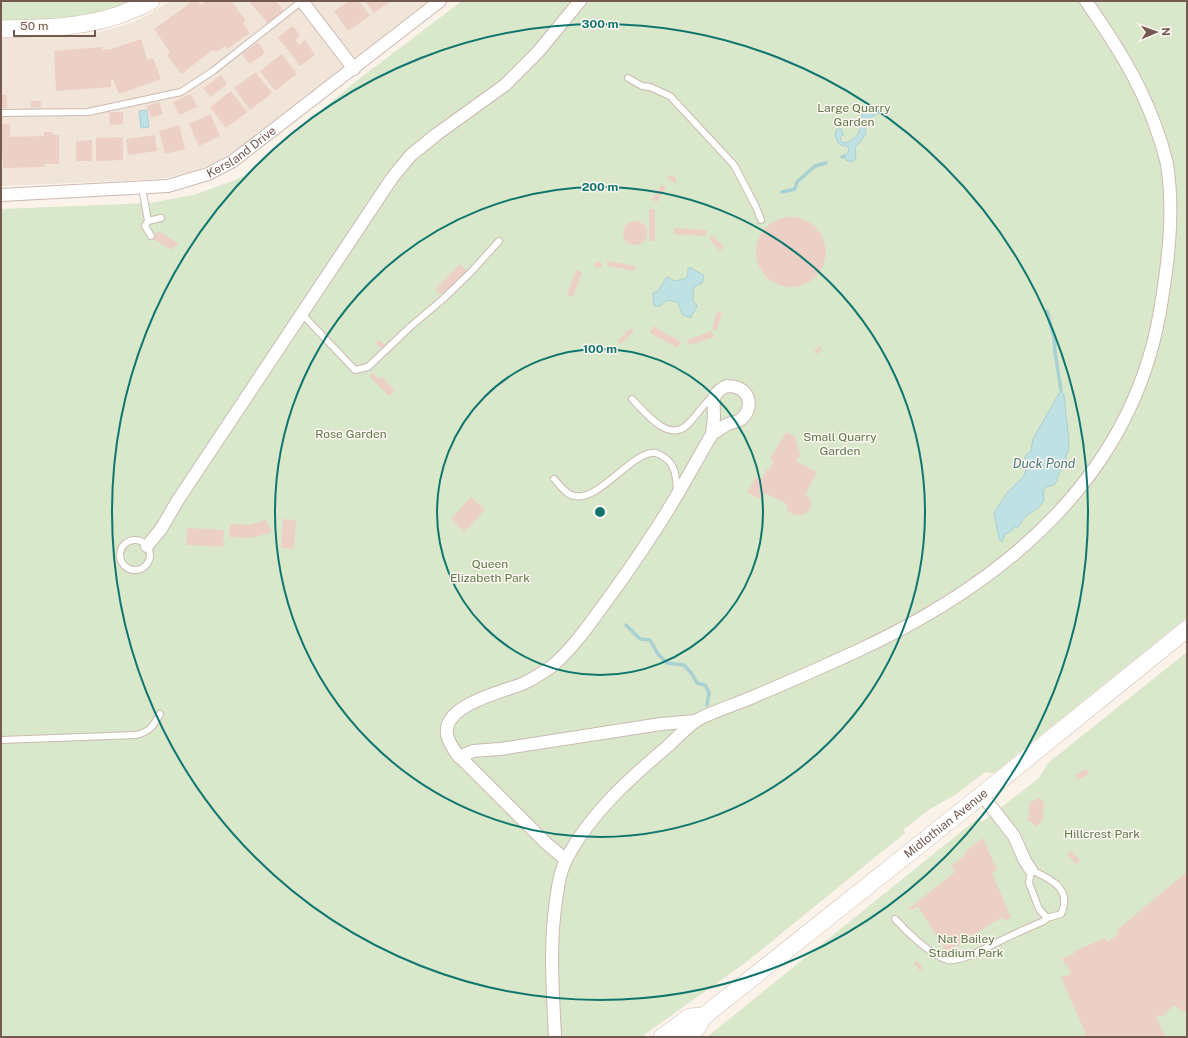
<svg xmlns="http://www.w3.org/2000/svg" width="1188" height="1038" viewBox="0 0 1188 1038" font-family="'Public Sans',sans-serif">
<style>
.residential{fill:#f1e4d9}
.green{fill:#d9e7ca}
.water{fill:#c0e1e3;stroke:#a8d1d3}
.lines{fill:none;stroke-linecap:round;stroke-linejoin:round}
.stream{stroke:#a8d1d3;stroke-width:3.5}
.building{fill:#edd0c5}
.lane-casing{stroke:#ccbab1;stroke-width:8}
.street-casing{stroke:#ccbab1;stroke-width:14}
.secondary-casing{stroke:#d0bcb2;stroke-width:18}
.lane{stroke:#fff;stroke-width:6}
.street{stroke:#fff;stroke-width:12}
.secondary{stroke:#fff;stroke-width:17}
.ring{fill:none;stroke:#0f766e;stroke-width:2}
.labels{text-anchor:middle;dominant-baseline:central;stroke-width:3;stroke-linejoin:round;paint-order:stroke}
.park-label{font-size:12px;fill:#5c7849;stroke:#fdf7f1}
.street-label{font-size:12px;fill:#735950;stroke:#fdf7f1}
.water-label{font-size:13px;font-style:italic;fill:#487a7d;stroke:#fdf7f1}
.centre{fill:#0f766e;stroke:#fdf7f1;stroke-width:2}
.ring-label{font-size:12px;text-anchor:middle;font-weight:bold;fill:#0f766e;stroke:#fdf7f1;stroke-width:3;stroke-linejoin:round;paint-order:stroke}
</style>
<rect width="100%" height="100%" fill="#fbf2ea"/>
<path class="residential" d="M170,1H428L238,149L214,163L191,172L161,179L1,186V37H65L90,35L131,23L150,14Z"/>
<g class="green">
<path d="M1,1H135L105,13L55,20H1Z"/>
<path d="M462,1H1187V617L994,773L985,772L955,795L930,809L903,830L905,833L745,963L641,1037H1V209L150,203L193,195L233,181L245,175L355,82Z"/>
<path d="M1187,652V1037H707L978,818L982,822L1038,779L1048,763Z"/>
</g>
<g class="water">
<path d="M147,110L149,127L141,128L139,111Z"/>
<path d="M865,110L879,113L865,121C864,126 865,127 866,131C866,137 858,143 855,148L856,159L852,162L846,160L844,156L848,153L849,149L846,145L843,146L838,143L835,134L837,129H841L842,131L843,135L840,137L841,141L843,143C852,142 861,135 860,125L856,122V120L861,119V116L863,115L862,113Z"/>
<path d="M688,268H691L703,275L704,277L702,283L694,287L693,301L697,306L691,317H688L682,314L678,302L667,300L660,306H654L653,293L658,291L667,277L675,281C686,278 688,280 688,268Z"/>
<path d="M1061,390L1064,396L1069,441L1068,453L1066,454V460L1062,467V470L1058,475L1057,481L1054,485L1046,487L1043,491L1044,501L1038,508L1027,515L1018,527H1014L1012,531L1005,534L1002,542L999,539L994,513L1006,494L1024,476L1026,470L1025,456L1031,451L1033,439Z"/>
</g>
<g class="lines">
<g class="stream">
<path d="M842,157L844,156"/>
<path d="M782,192L795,189L797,182L815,166L826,163"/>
<path d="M1047,311L1054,338L1055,352L1061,390"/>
<path d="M626,625L640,639L650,640L658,654L667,663L684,665L692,674L697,683L705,685L709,693L707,705"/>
</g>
</g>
<g class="building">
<path d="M193,1H197L201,5L207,1H231L246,21L243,23L250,33L227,49L225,46L216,52L213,50L181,74L167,55L170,52L154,29Z"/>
<path d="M249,1H276L284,11L268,24Z"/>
<path d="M349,1H359L370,16L348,31L334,11Z"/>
<path d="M365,1H391L374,13Z"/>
<path d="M293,26L300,35L295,40L299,45L305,40L315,55L300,66L278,37Z"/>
<path d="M141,39L147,60L153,58L161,79L119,94L113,79L111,81V87L56,91L54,51L102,47L103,50L111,49Z"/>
<path d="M258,42L265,53L250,64L242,54Z"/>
<path d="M282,54L297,74L275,91L260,71Z"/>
<path d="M256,72L272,93L250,110L234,88Z"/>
<path d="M221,75L227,84L210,97L204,88Z"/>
<path d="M231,91L247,112L226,128L210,107Z"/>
<path d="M191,94L197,107L179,115L173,102Z"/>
<rect x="1" y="95" width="6" height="13"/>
<path d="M30,101H41V107L31,108Z"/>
<path d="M159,102L163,114L151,118L147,106Z"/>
<path d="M109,112H123V124L110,125Z"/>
<path d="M210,114L220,136L199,146L189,124Z"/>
<path d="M1,124H10V137L44,136V132H53V135H59V164H45V167L3,168V154H1Z"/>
<path d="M179,125L185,149L165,154L159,131Z"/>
<path d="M155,135L157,151L128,155L126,139Z"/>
<path d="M123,137V160L96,161V138Z"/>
<path d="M92,140V161H76V141Z"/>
<path d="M672,175L676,178V184L666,177Z"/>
<path d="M662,184L666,187L657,202L652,200Z"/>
<rect x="649" y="209" width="6" height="32"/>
<circle cx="791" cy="252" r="35"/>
<circle cx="635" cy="233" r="12"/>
<path d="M674,228L707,230L706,236L674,234Z"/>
<path d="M158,231L178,243L176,247L174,246L172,250L153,239Z"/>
<path d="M712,235L724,247L720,251L709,239Z"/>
<path d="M600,261L603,266L596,268L594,264Z"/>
<path d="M608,261L635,266L634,271L607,266Z"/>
<path d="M460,264L467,271L442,295L435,289Z"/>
<path d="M576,270L582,272L573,297L567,295Z"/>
<path d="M717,311L722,313L717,330L712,329Z"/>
<path d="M653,326L681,342L677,348L650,333Z"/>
<path d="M631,328L634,331L621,344L618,340Z"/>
<path d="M712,331L714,337L689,345L687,340Z"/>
<path d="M378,340L387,346L384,349L376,344Z"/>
<path d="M820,346L822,350L817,354L814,351Z"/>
<path d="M373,373L378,379L381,376L395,391L389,396L369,376Z"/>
<path d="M786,432L795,437L800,455L796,461L817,472L805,495L809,497L812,506L807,513L799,515L797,514L796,516L788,511L787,504L765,493L762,500L747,492L756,477L761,480L766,470L768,471L774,461L770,459Z"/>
<path d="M471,497L485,510L464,532L451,519Z"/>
<path d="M283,519L296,520L294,549L281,548Z"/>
<path d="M266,520L272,532L251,538L229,537L230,524L249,525Z"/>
<path d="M187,528L224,530L223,547L186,545Z"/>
<path d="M1086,769L1089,774L1078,780L1075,775Z"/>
<path d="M1039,797L1044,803L1042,822L1035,827L1032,822L1028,821L1030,801H1034Z"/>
<path d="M983,838L997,870L992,873L1011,918L1004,921L1002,917L947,952L918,907L906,911L955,872L951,866L965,855L964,853Z"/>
<path d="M1071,851L1080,860L1077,864L1067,855Z"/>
<path d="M1187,872V1010L1183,1012L1175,1005L1161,1017L1159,1015L1156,1016L1165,1037H1087L1061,977L1071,974L1067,964L1065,965L1062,959L1074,954L1073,952L1105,938L1108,942L1119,933L1117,930Z"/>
<path d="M917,961L923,968L920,971L914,963Z"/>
</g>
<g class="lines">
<defs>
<g id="lane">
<path d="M628,78L642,86L650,87L670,96L734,165L756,207L761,220"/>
<path d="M1,113L88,112L181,92L213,71L302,1"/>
<path d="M142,188L148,221"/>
<path d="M151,236L145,226L148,221L161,218"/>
<path d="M302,314L355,370L368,367L410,327L443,299L471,272L499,241"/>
<path d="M632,399C644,411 668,443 687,425C697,416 703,404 714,395"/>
<path d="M554,479C560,485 566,495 575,496C598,501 628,457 651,453C656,452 661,455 665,458C676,465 676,478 677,491"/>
<circle cx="135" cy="555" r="15"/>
<path d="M1,740L136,735C150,732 154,725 160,714"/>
<path d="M1031,870C1049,878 1073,888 1061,914L1047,918L1039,909L1029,883Z"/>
<path d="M895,919C906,931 931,956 948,960C962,962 989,946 1002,940C1016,933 1030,927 1044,921L1047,918"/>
</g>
<g id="street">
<path d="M302,1L354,69"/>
<path id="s1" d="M1,195L168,186L208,174L233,161L440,1"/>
<path d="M727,386C734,386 741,387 746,394C752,403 748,416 738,421C734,422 730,423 726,425C721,428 717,431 712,434C713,429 713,423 714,418C714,403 710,393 727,386Z"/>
<path d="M147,546L161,529L178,500L392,178L411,155L437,134L505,85L538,52L580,1"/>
<path d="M459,757L473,751L500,749L661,724L696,721"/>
<path d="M982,795L1014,836L1025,861L1031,870"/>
<path d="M566,860L546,843L456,753C452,747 448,741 447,734C443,705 502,692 522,684C532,680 542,673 551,667C571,650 587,628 602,607C619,584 636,560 652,535C674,503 692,468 712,434"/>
<path d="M555,1037C553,992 549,946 556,901C558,886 560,870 568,856C592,812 630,778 668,746C678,737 688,725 699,719C717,710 737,704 755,696C789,682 822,667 855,652C1007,582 1137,474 1162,299C1169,255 1174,209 1167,164C1164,151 1160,138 1155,125C1139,80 1113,40 1086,1"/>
</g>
<g id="secondary">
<path d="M1,29C47,28 92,28 134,9C140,7 146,4 151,1"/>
<path d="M662,1037L690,1017L704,1016"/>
<path id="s2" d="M685,1037L697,1028L704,1016L973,802L1187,629"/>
</g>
</defs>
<use href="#lane" class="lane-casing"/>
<use href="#street" class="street-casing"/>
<use href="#secondary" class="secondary-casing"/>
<use href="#lane" class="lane"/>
<use href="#street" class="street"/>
<use href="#secondary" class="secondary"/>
</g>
<g class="ring">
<circle cx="600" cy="512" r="163"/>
<circle cx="600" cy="512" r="325"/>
<circle cx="600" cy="512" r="488"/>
</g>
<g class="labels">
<g class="park-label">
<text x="854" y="108">Large Quarry<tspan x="854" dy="14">Garden</tspan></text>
<text x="351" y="434">Rose Garden</text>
<text x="840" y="437">Small Quarry<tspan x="840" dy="14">Garden</tspan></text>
<text x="490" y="564">Queen<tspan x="490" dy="14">Elizabeth Park</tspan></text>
<text x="1102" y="834">Hillcrest Park</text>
<text x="966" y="939">Nat Bailey<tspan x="966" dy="14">Stadium Park</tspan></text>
</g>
<g class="street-label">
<text stroke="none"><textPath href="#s1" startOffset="249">Kersland Drive</textPath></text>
<text stroke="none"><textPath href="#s2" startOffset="338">Midlothian Avenue</textPath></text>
</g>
<g class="water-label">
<text x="1044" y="463">Duck Pond</text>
</g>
</g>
<circle cx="600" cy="512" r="6" class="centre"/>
<g class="ring-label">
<text x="600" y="28">300 m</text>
<text x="600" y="191">200 m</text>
<text x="600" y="353">100 m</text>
</g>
<rect width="1188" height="1038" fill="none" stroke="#735950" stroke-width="4"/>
<g transform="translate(1156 32) rotate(88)" stroke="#fdf7f1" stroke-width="3" paint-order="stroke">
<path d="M0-3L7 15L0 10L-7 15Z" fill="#735950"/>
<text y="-6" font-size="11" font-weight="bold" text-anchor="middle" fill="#735950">N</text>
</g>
<path d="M14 30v6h81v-6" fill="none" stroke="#735950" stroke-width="2"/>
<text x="20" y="30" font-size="12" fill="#735950" stroke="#fdf7f1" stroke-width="3" paint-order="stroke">50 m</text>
</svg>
